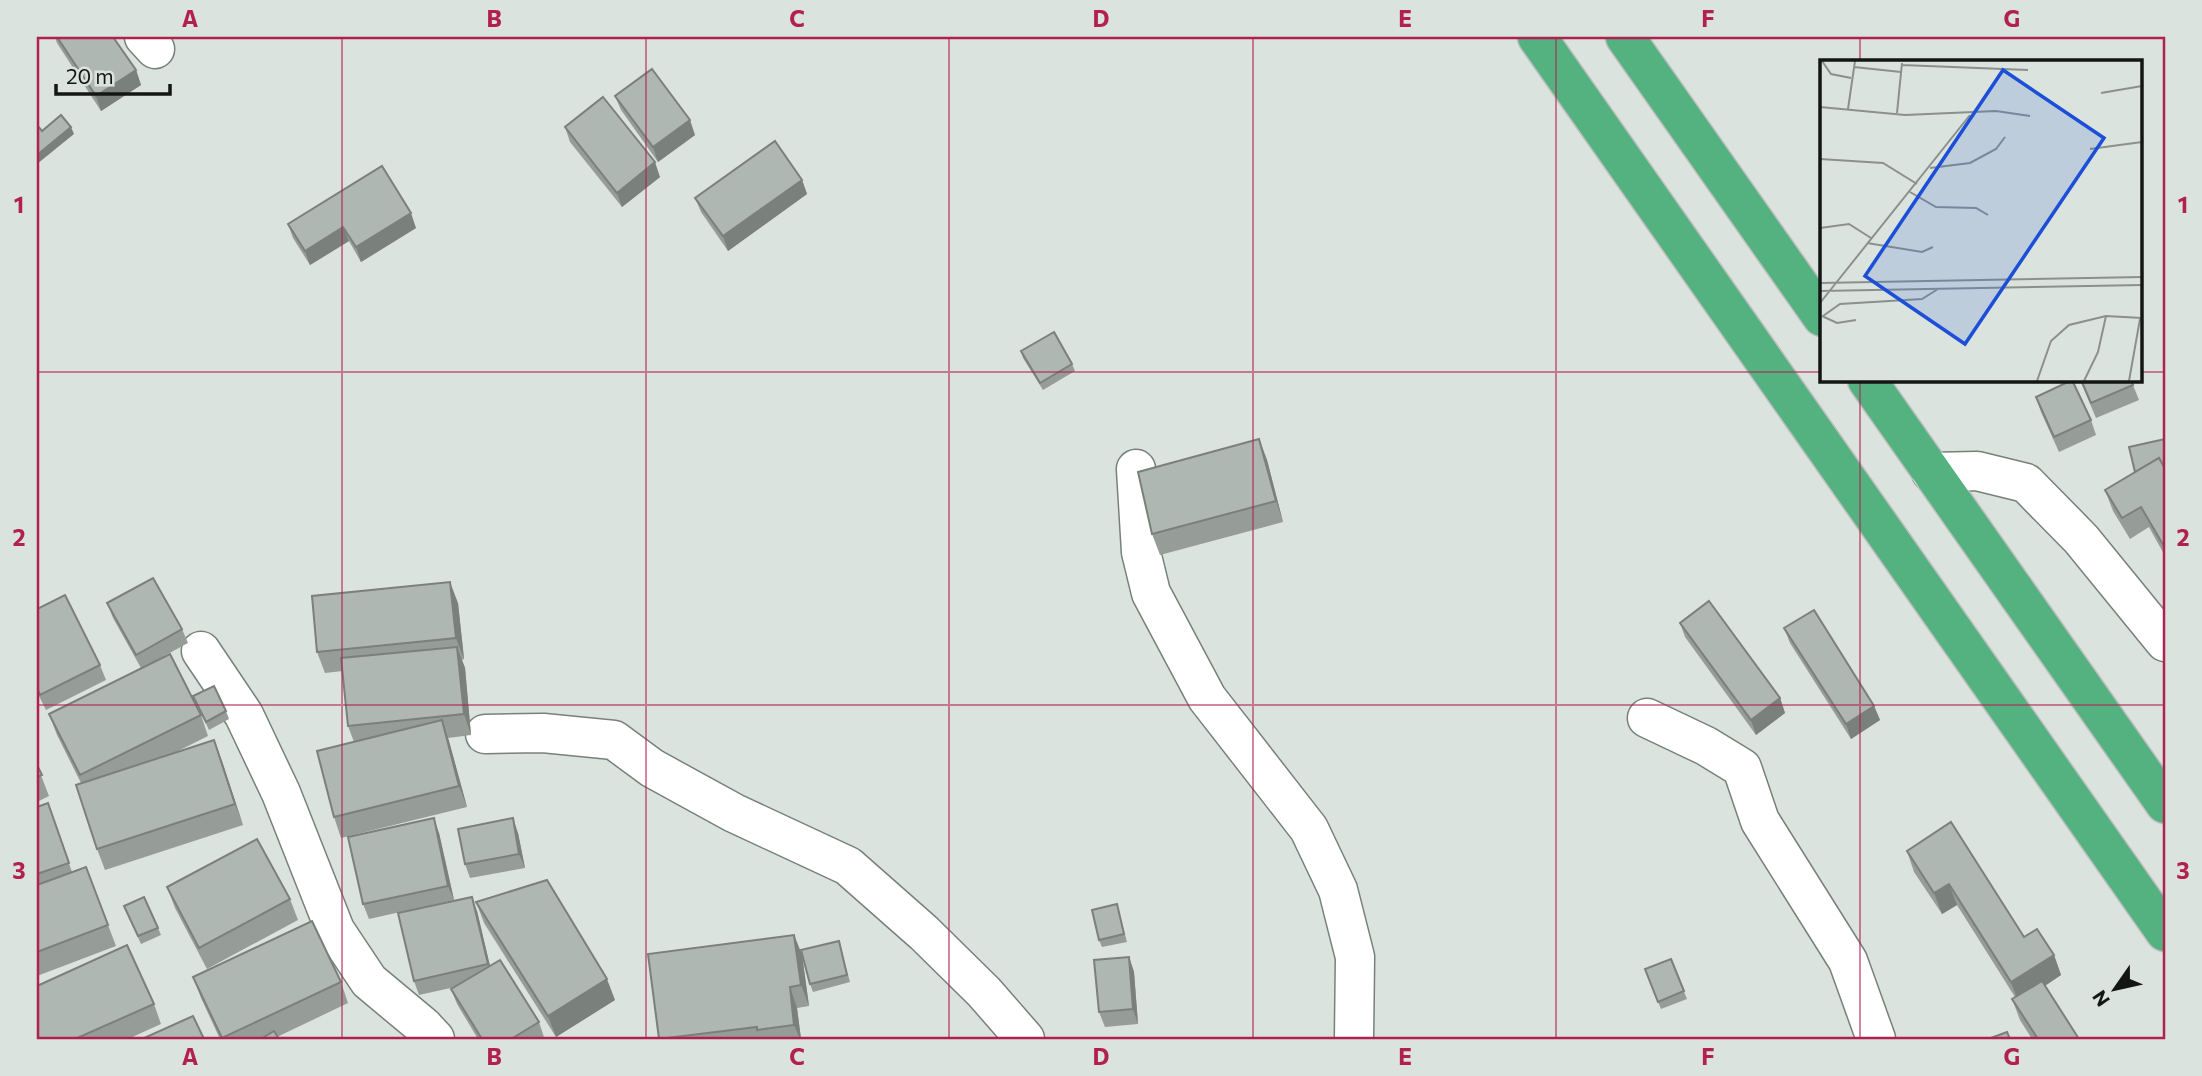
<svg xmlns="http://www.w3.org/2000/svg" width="2202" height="1076" viewBox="0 0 2202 1076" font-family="Commissioner,sans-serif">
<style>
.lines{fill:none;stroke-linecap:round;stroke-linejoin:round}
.street-casing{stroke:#78807b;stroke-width:41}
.highway-casing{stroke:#bdbebd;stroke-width:41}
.street{stroke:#fff;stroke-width:38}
.highway{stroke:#54b180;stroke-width:38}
.wall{fill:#969d98}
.shaded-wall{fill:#7a807c}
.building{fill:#aeb7b1;stroke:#7a807c;stroke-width:2}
.grid{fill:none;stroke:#b12050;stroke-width:2;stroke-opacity:0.55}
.inset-road{fill:none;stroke:#8a918d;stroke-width:2}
.view{fill:#1d4ed8;fill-opacity:0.15;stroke:#1d4ed8;stroke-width:3.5}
.inset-edge{fill:none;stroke:#131614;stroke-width:3.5}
.neatline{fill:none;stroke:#b12050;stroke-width:2.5}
.grid-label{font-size:23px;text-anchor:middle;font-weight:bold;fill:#b12050}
</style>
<rect width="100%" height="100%" fill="#dae3dd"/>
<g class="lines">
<defs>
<g id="street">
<path d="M144,37L155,49"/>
<path d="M1136,469L1141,552L1151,593L1207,698L1309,829L1338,890L1355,957L1354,1039"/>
<path d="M1931,472L1977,471L2026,483L2081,539L2165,642"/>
<path d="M201,651L244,715L281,793L335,930L369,981L423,1026L435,1039"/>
<path d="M1647,718L1706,746L1742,768L1760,821L1848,961L1876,1039"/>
<path d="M485,734L543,733L614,740L652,768L734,813L848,866L924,933L984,992L1025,1039"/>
</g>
<g id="highway">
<path d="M1537,37L2165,932"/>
<path d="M1625,37L1822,317"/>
<path d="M1867,380L2165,804"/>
</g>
</defs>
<use href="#street" class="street-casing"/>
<use href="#highway" class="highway-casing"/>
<use href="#street" class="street"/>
<use href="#highway" class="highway"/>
</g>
<g class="wall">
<path d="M55,37H113L136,70L141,85L101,111L57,43Z"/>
<path d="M615,96L695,135L658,162L621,110Z"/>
<path d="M565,127L660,177L622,207L570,142Z"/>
<path d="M802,180L807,194L728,251L701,212L695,198Z"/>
<path d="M288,224L416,228L361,262L349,241L310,265L293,238Z"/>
<path d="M1021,351L1072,364L1075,371L1043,390L1023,358Z"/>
<path d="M2080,380H2131L2139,400L2096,418Z"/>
<path d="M2036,397L2091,420L2096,435L2059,452L2041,412Z"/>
<path d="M1259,439L1267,460L1283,522L1160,555L1152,534Z"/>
<path d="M2165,439V556L2149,527L2130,539L2113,511L2105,490L2135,472Z"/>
<path d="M107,603L182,629L188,643L164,656L201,715L208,736L174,753L214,740L243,825L105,870L97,849L81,783L57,735L49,714L141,668L113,618Z"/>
<path d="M458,603L464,659L462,660L465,668L471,735L448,738L467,807L341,838L334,817L354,742L348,726L343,671L325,673L317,652Z"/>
<path d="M37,609L100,665L106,680L46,710L37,692Z"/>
<path d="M1680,623L1780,698L1785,713L1756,735L1685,637Z"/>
<path d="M1784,628L1874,706L1880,720L1851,739L1790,643Z"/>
<path d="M193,696L226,711L229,719L209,730Z"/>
<path d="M37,765L49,796L37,802Z"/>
<path d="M48,803L72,872L86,867L116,946L37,976V807Z"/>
<path d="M439,833L454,900L369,919L363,904Z"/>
<path d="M518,833L525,868L470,878L465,864Z"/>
<path d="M1907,851L2024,937L2054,955L2061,975L2045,986L2079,1039H2032L2020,1020L2012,999L2015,997L1957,905L1942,914L1914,872Z"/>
<path d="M167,887L290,899L298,920L207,969L175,908Z"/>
<path d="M476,902L615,1000L556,1037L484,923Z"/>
<path d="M1117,904L1127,942L1102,947L1099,940Z"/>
<path d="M124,906L158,928L161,935L141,944Z"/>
<path d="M477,911L490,966L539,1022L544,1037L540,1039H478L457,1004L451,989L455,987L419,995L414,981Z"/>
<path d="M794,935L802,955L809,1006L797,1008L801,1039H659Z"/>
<path d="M839,941L850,982L813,992L810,984Z"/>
<path d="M1129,957L1134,972L1138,1024L1105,1027L1099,1012Z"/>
<path d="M1671,959L1687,999L1661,1009L1645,969Z"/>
<path d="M193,977L341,982L348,1003L277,1037L279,1039H220L201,998Z"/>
<path d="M154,1004L161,1024L128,1039H37Z"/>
</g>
<g class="shaded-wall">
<path d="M136,70L141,85L101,111L96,96Z"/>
<path d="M690,120L695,135L658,162L653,147Z"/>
<path d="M71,127L74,134L37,164V155Z"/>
<path d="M655,162L660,177L622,207L617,193Z"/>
<path d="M802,180L807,194L728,251L723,236Z"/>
<path d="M411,213L416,228L361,262L356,247Z"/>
<path d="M343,227L349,241L310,265L305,251Z"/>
<path d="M1259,439L1267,460L1283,522L1276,501Z"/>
<path d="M450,582L458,603L464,659L456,638Z"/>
<path d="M457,647L465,668L471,735L464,714Z"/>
<path d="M1780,698L1785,713L1756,735L1751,720Z"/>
<path d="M1874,706L1880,720L1851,739L1846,724Z"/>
<path d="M442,720L449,741L467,807L459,786Z"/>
<path d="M214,740L222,761L243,825L235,804Z"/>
<path d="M434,818L439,833L454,900L448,886Z"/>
<path d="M513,818L518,833L525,868L519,854Z"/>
<path d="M1949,884L1957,905L1942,914L1934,893Z"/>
<path d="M472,897L477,911L493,979L488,964Z"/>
<path d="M794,935L802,955L809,1006L801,985Z"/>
<path d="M2054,955L2061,975L2019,1003L2011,982Z"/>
<path d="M1129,957L1134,972L1138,1024L1133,1009Z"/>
<path d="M607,979L615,1000L556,1037L548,1016Z"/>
<path d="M790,987L797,1008L801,1039H800L794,1025Z"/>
</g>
<g class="building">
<path d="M57,37H113L136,70L96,96Z"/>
<path d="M652,69L690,120L653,147L615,96Z"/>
<path d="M603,97L655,162L617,193L565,127Z"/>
<path d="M61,115L71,127L37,155V125L42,131Z"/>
<path d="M775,141L802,180L723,236L695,198Z"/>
<path d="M382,166L411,213L356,247L343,227L305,251L288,224Z"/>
<path d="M1054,332L1072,364L1040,383L1021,351Z"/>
<path d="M2072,380L2091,420L2054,437L2036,397Z"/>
<path d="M2081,380H2131L2133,385L2091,403Z"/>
<path d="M1259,439L1276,501L1152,534L1138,472Z"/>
<path d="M2165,439V468L2159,458L2135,472L2129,447Z"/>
<path d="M2159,458L2165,469V548L2141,507L2122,518L2105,490Z"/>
<path d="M153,578L182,629L136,655L107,603Z"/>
<path d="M450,582L456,638L317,652L312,596Z"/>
<path d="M65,595L100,665L40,695L37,688V609Z"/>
<path d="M1709,601L1780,698L1751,720L1680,623Z"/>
<path d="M1814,610L1874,706L1846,724L1784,628Z"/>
<path d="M457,647L464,714L348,726L341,658Z"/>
<path d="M170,654L201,715L80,775L49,714Z"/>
<path d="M214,686L226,711L206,722L193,696Z"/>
<path d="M442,720L459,786L334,817L317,751Z"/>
<path d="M214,740L235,804L97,849L76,785Z"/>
<path d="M37,765L42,775L37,777Z"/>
<path d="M48,803L69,863L37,874V807Z"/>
<path d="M434,818L448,886L363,904L348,837Z"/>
<path d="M513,818L519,854L465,864L458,829Z"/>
<path d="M1951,822L2024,937L2037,929L2054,955L2011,982L1949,884L1934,893L1907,851Z"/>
<path d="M257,839L290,899L199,948L167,887Z"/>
<path d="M86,867L108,925L37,952V885Z"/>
<path d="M547,880L607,979L548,1016L476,902Z"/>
<path d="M144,897L158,928L138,936L124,906Z"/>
<path d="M472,897L488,964L414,981L398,913Z"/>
<path d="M1117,904L1124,934L1099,940L1092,910Z"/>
<path d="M312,921L341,982L222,1038L193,977Z"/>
<path d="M794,935L801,985L790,987L794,1025L757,1030V1027L659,1039L648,954Z"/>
<path d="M839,941L847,975L810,984L801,950Z"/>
<path d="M127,945L154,1004L75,1039H37V986Z"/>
<path d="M1129,957L1133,1009L1099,1012L1094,960Z"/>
<path d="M1671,959L1684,991L1658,1002L1645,969Z"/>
<path d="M500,960L539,1022L511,1039H482L451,989Z"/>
<path d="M2042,981L2079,1039H2038L2012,999Z"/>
<path d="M193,1016L204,1039H145L144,1038Z"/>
<path d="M274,1031L279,1039H261Z"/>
<path d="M2007,1032L2010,1039H1988Z"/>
</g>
<path class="grid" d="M342,37V1039M646,37V1039M949,37V1039M1253,37V1039M1556,37V1039M1860,37V61M37,372H1822M2141,372H2165M1860,380V1039M37,705H2165"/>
<g transform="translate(1820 60)">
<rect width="322" height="322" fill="#dae3dd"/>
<path class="inset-road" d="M2,1L11,14L31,18M82,5L208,10M34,7L81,12M281,33L322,26M0,47L85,55L176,51L210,56M28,49L35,1M77,53L82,3M270,89L322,82M0,99L63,103L97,124M110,108L150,103L176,89L185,77M90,132L116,147L156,148L168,155M0,168L29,164L51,178M47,183L102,192L113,187M0,223L322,217M0,231L322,225M0,243L150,55M2,256L17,263L36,260M3,256L20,244L102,239L118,229M217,321L231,281L249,265L286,256L322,258M264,321L278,292L286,256M309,321L320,259"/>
<path class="view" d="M183,10L284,78L145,284L45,216Z"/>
<rect width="322" height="322" class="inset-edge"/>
</g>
<rect width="2202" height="1076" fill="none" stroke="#dae3dd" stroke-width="77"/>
<g transform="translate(2115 989) rotate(236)" stroke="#dae3dd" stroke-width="5" paint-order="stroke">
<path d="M0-5L12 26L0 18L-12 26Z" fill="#131614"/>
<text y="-10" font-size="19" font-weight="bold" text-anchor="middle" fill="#131614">N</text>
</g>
<path d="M56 84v10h114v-10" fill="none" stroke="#131614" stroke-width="3.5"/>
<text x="66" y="84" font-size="21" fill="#131614" stroke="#dae3dd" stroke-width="5" paint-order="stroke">20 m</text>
<rect x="38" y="38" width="2126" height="1000" class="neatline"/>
<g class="grid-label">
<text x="190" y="27">A</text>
<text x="494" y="27">B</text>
<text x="797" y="27">C</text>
<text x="1101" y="27">D</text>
<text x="1405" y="27">E</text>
<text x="1708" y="27">F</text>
<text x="2012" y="27">G</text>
<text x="19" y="213">1</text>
<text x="2183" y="213">1</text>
<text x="19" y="546">2</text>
<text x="2183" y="546">2</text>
<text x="19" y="879">3</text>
<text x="2183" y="879">3</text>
<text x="190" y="1065">A</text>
<text x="494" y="1065">B</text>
<text x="797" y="1065">C</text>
<text x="1101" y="1065">D</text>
<text x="1405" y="1065">E</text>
<text x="1708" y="1065">F</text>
<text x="2012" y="1065">G</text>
</g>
</svg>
